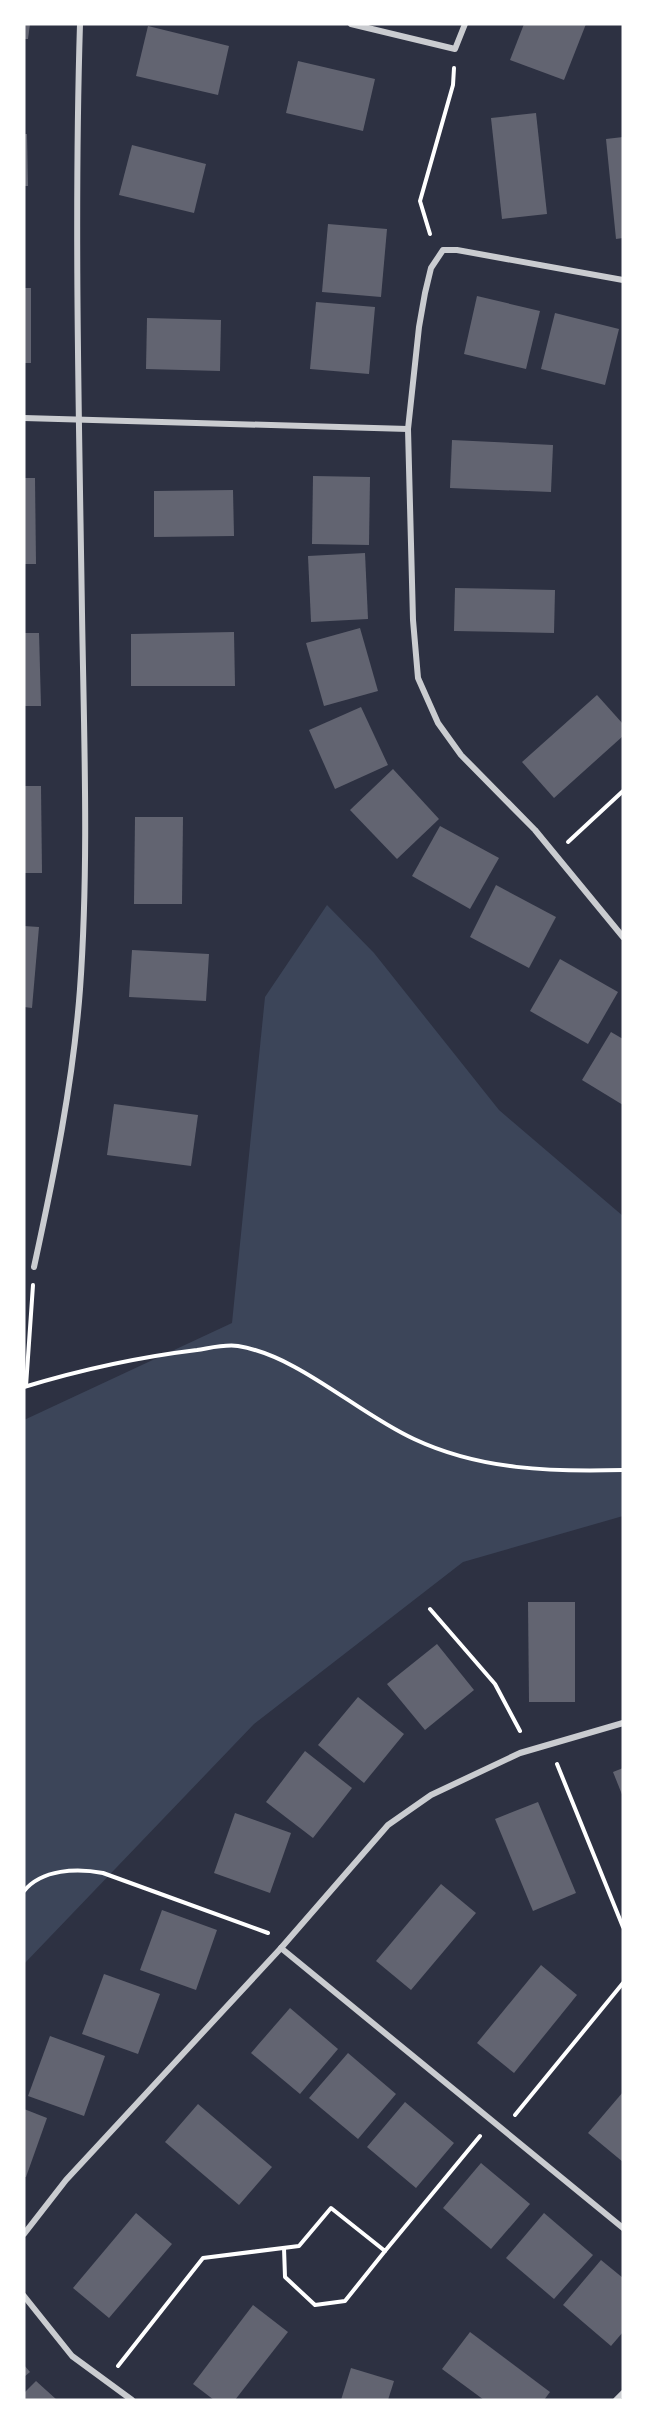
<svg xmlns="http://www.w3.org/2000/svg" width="647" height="2424" viewBox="0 0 647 2424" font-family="Ubuntu,sans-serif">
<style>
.green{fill:#3c4559}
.building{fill:#626471}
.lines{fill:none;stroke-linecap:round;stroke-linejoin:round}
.path{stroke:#fff;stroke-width:4}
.minor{stroke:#caccd0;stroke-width:6}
</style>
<rect width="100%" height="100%" fill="#2d3142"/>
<path class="green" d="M327,905L374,953L499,1110L623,1216V1516L463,1562L254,1724L24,1964V1420L232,1323L265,997Z"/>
<g class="building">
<path d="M24,24H30L28,39H24Z"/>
<path d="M524,24H586L564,80L510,60Z"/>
<path d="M148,26L229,46L218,95L136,76Z"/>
<path d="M298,61L375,79L363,131L286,113Z"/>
<path d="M536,113L547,214L502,219L491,118Z"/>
<path d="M24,134H27L28,186H24Z"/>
<path d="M623,137V238L616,239L606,139Z"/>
<path d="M132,145L206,164L194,213L119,195Z"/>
<path d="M328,224L387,229L381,297L322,292Z"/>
<rect x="24" y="288" width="7" height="75"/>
<path d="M477,296L540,311L526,369L464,354Z"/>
<path d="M316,302L375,307L369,374L310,369Z"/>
<path d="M555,313L619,329L605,385L541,369Z"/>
<path d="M147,318L221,320L220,371L146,369Z"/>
<path d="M452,440L553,445L551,492L450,488Z"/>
<path d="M313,476L370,477L369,545L312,544Z"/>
<path d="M24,478H35L36,564H24Z"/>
<path d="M233,490L234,536L154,537V491Z"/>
<path d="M365,553L368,619L311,622L308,556Z"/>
<path d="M455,588L555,590L554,633L454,631Z"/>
<path d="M360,628L378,691L324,706L306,643Z"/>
<path d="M234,632L235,686H131V634Z"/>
<path d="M24,633H39L41,706H24Z"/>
<path d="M597,695L623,724V736L554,798L522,762Z"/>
<path d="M361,707L388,765L335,789L309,730Z"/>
<path d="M393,769L439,819L397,859L350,810Z"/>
<path d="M24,786H41L42,873H24Z"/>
<path d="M135,817H183L182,904H134Z"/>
<path d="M440,826L499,858L470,909L412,876Z"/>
<path d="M496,885L556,917L529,968L470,937Z"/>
<path d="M24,926L39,927L32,1008L24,1007Z"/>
<path d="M132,950L209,954L206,1001L129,997Z"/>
<path d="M560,959L618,992L588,1044L530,1011Z"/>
<path d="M611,1032L623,1039V1105L582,1080Z"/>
<path d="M114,1104L198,1115L191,1166L107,1155Z"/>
<path d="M528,1602H575V1702H529Z"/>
<path d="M437,1644L474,1690L425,1730L387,1684Z"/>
<path d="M358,1697L404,1734L364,1783L318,1745Z"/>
<path d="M305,1751L352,1788L313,1838L266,1802Z"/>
<path d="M623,1768V1797L613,1772Z"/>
<path d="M538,1802L576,1893L533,1911L495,1819Z"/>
<path d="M235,1813L291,1833L270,1893L214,1873Z"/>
<path d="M441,1884L476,1913L411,1990L376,1961Z"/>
<path d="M162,1910L217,1930L196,1990L140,1970Z"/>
<path d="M541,1965L577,1995L514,2073L477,2043Z"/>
<path d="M104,1974L160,1994L138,2054L82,2034Z"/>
<path d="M290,2008L338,2049L300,2094L251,2053Z"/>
<path d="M50,2036L105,2056L84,2116L28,2096Z"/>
<path d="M348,2053L396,2094L358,2139L309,2098Z"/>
<path d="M623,2092V2162L588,2133Z"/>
<path d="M405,2102L454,2143L416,2188L367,2147Z"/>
<path d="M198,2104L272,2167L239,2205L165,2142Z"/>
<path d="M24,2109L47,2118L26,2177H24Z"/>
<path d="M481,2163L530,2204L491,2249L443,2208Z"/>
<path d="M136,2213L172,2244L109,2318L73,2288Z"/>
<path d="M544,2213L593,2255L554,2299L506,2258Z"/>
<path d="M601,2260L623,2278V2332L611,2346L563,2305Z"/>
<path d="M253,2305L288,2332L235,2400H214L193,2384Z"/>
<path d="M470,2332L550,2392L544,2400H484L442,2369Z"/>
<path d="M24,2365L30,2372L24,2377Z"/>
<path d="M351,2368L394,2381L388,2400H341Z"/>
<path d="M36,2381L57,2400H24V2393Z"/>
</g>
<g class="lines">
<g class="path">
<path d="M430,234L420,201L453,85L454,68"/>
<path d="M568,842L623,791"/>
<path d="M26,1386L33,1285"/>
<path d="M24,1387C80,1370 139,1357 197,1350C210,1348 225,1344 238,1346C299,1356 357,1413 414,1439C480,1470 551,1472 623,1470"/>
<path d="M430,1609L495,1684L520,1731"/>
<path d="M557,1764L623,1927"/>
<path d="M24,1891C42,1869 77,1868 103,1873L268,1933"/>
<path d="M515,2115L623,1983"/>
<path d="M284,2248L285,2277L315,2305L345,2301L385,2251"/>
<path d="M118,2366L203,2258L299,2246L331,2208L385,2251L480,2136"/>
</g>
<g class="minor">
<path d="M351,24L455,49L465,24"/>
<path d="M623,280L457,250H443L431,268L425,293L419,327L408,429L413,620L418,678L438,723L461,755L535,830L623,937"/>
<path d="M24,418L408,429"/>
<path d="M34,1267C54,1175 73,1083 80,989C89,864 84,739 82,613C79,417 74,220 80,24"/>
<path d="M281,1948L623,2228"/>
<path d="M24,2234L66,2180L281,1948L388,1825L431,1795L520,1753L623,1723"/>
<path d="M24,2296L72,2356L132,2400"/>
<path d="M616,2400L623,2393"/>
</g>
</g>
<rect width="647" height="2424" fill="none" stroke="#ffffff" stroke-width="51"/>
</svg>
